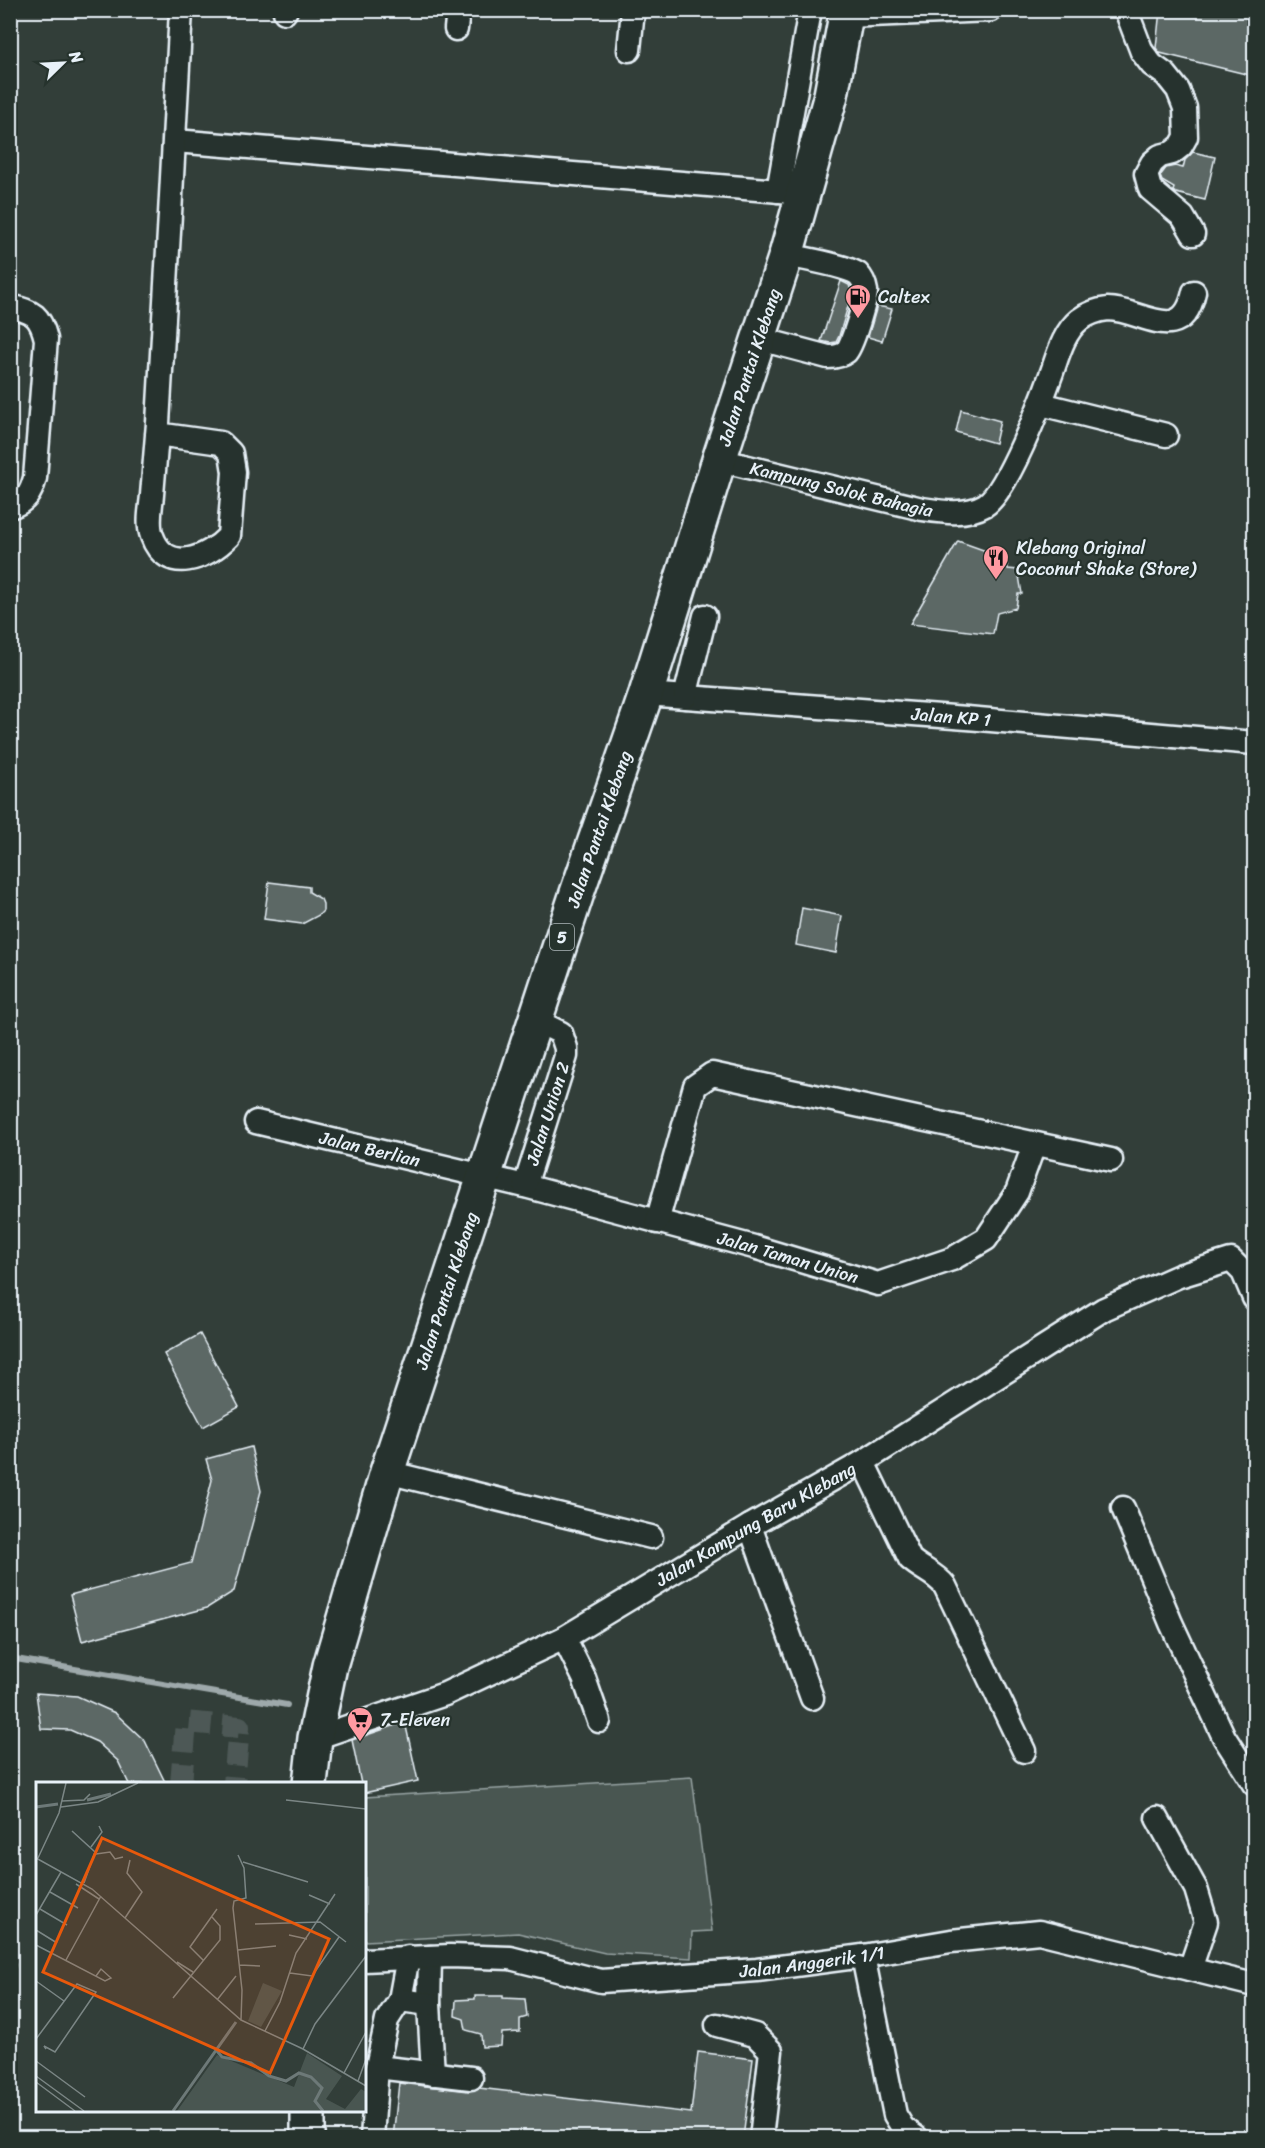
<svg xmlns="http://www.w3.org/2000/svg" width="1265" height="2148" viewBox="0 0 1265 2148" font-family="Sriracha,sans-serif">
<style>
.green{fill:#495651;stroke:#98a4a4;stroke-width:1.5}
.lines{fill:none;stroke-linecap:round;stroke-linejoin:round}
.stream{stroke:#9ea9ab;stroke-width:6}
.building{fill:#5c6865;stroke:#e8f1f8;stroke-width:1.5}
.minor-tunnel{stroke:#4d5956;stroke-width:22;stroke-dasharray:22 11;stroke-linecap:butt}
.minor-casing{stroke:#e8f1f8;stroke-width:27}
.highway-casing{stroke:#e8f1f8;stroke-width:38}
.minor{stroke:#26332d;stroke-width:22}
.highway{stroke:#26332d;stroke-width:33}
.labels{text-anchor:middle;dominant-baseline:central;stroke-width:4.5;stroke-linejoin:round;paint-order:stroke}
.shield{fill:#26332d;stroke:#aeb8bb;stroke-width:1.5}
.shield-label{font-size:16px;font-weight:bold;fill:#e8f1f8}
.poi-label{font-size:18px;fill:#e8f1f8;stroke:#26332d;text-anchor:start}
.street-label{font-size:18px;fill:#e8f1f8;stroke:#26332d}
.inset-river{fill:none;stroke:#6d7978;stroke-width:3}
.inset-road{fill:none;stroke:#7b8685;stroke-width:1.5}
.view{fill:#e8590c;fill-opacity:0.15;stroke:#e8590c;stroke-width:3}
.inset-edge{fill:none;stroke:#e8f1f8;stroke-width:3}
</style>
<rect width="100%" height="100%" fill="#323e39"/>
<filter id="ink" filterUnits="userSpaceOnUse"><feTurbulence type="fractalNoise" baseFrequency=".0167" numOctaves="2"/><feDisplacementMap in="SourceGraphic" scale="12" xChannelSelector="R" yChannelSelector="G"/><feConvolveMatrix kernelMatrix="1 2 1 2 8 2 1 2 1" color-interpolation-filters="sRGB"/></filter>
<g filter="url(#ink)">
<path class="green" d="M692,1777L712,1931L692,1932L691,1958L605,1953L518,1933L365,1941V1797Z"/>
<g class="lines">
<g class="stream">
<path d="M10,1658L287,1705"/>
<path d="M10,1954L13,1965L10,1976"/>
</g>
</g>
<g class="building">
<path d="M1160,10H1254V76L1160,53L1156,48Z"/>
<path d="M1193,152L1215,157L1205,200L1176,193L1173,191L1174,188L1162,181L1160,176L1166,168L1175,166L1183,168L1185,160Z"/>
<path d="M841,281L849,285L852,293L839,336L836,342L830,343L821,341Z"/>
<path d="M877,306L892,309L882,341L868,337Z"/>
<path d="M961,410L1000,421L995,443L956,432Z"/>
<path d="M958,541L1006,558L1008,569L1018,570L1022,594H1018L1016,608L997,613L993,634L910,624Z"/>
<path d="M269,882L309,887V892L321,899L323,904V911L319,915L302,924L264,919Z"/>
<path d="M802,908L842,916L836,953L796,945Z"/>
<path d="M200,1334L239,1407L203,1427L164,1354Z"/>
<path d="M251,1447L261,1491L234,1591L207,1608L82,1641L70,1595L191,1563L212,1480L206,1459Z"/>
<path d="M36,1693L77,1696L115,1713L145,1741L166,1784H129L118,1761L97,1742L70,1730L41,1729Z"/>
<path d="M405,1722L418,1781L364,1793V1784H361L352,1740Z"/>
<path d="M475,1996H503V1998L525,1999L527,2017L520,2019V2032L502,2033L501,2046L482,2047L481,2034L466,2030L464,2019L455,2016L456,2000L475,1999Z"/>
<path d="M698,2052L753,2059L743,2138H393L399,2083L469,2091L479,2088L691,2113Z"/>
</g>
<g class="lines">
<path class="minor-tunnel" d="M181,1784L186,1722L239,1727L234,1784"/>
<defs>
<g id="minor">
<path d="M1126,10L1142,52L1152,65L1166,75L1178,90L1185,108L1186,137L1181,146L1172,153L1160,156L1152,163L1146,174L1150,189L1183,217L1193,234"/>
<path d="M285,12L286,10"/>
<path d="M846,16L991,10"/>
<path d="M456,29L458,10"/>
<path d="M629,50L633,10"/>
<path d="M175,141L804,193"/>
<path d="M778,191L810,10"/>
<path d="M10,306C34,312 40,315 46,339L35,478C31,493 26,502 10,507"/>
<path d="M760,339L828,357C835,357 841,356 846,352C852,347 866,299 866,291C865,285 862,278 858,274C847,266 801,258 786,255"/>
<path d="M1041,404L1166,435"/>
<path d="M157,434L221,443L231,453L234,472L229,536C208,558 166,576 152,536C147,523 151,508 152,495C154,471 156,447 158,423C166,285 174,148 181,10"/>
<path id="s1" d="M719,460L922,509C942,512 966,516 985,505C1007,492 1042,400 1052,372C1058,355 1064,332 1079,320C1087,314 1098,310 1108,309C1141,309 1182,348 1194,292"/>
<path id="s2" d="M646,694L967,718L1254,743"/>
<path d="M685,697L705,616"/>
<path id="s3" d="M256,1122L525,1186L754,1247L878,1284L952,1259L986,1239L1017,1192L1034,1145"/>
<path id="s4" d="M525,1186L566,1056V1048L561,1033L535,1020"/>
<path d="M657,1222L695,1086L712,1074L1111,1160"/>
<path d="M863,1462L910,1559C922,1570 935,1573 945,1586L1024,1751"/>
<path d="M387,1472L651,1537"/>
<path d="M1123,1508L1171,1623L1224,1737L1254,1784"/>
<path d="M750,1526L812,1698"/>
<path d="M564,1638L584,1678L599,1721"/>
<path id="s5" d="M315,1738L445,1694L564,1638L750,1526L863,1462L1104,1309L1179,1276L1231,1260L1243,1272L1254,1298"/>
<path d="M1157,1818L1196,1889L1206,1922L1190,1969"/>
<path d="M863,1956L895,2115L903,2128L917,2138"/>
<path d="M430,1957L429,2004L433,2074"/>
<path id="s6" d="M364,1960L450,1956L510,1958L601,1981L757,1970L863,1956L951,1941L1039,1932L1254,1985"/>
<path d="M400,2000L408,1957"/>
<path d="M717,2025L755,2035L771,2051L761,2138"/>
<path d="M377,2067L471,2078"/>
<path d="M372,2138L377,2067L387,2020L400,2000L429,2004"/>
</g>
<g id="highway">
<path id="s7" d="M310,1784L315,1738L330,1666L387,1472L577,893L646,694L719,460L786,255L831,95L847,10"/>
<path d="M308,2110V2138"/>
</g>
</defs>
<use href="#minor" class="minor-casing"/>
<use href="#highway" class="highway-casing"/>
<use href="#minor" class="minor"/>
<use href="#highway" class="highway"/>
</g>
</g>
<defs>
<symbol id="fuel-pin" viewBox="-11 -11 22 30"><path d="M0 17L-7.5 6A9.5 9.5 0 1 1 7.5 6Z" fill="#ff9aa2" stroke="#26332d"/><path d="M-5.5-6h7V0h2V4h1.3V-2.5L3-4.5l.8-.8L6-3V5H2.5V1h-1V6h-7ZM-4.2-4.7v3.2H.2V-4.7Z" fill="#111"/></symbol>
<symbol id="restaurant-pin" viewBox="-11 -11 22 30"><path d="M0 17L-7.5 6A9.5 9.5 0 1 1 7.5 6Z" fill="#ff9aa2" stroke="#26332d"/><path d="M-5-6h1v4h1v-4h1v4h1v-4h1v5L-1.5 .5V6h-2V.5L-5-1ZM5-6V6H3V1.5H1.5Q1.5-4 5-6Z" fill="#111"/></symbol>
<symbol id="supermarket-pin" viewBox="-11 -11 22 30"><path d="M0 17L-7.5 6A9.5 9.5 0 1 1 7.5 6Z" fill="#ff9aa2" stroke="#26332d"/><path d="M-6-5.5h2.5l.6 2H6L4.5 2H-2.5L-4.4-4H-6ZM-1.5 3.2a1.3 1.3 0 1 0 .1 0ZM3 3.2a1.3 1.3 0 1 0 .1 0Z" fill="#111"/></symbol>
</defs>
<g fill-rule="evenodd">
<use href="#fuel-pin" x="843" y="282" width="30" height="40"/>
<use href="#restaurant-pin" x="981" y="543" width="30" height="40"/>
<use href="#supermarket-pin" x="345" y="1705" width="30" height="40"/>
</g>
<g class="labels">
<rect class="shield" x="550" y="924" width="24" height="26" rx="4.5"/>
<g class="shield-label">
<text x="562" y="937">5</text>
</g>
<g class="poi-label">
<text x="878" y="297">Caltex</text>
<text x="1016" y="548">Klebang Original<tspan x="1016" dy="21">Coconut Shake (Store)</tspan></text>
<text x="380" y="1720">7-Eleven</text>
</g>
<g class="street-label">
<text stroke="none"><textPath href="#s7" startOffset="1485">Jalan Pantai Klebang</textPath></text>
<text stroke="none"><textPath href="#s1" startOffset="126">Kampung Solok Bahagia</textPath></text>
<text stroke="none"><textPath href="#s2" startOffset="306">Jalan KP 1</textPath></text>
<text stroke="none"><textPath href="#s7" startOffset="999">Jalan Pantai Klebang</textPath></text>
<text stroke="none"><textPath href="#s4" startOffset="76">Jalan Union 2</textPath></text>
<text stroke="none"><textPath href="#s3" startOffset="117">Jalan Berlian</textPath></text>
<text stroke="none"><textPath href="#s3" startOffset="549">Jalan Taman Union</textPath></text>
<text stroke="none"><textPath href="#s7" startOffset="513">Jalan Pantai Klebang</textPath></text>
<text stroke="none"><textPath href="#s5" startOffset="492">Jalan Kampung Baru Klebang</textPath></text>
<text stroke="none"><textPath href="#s6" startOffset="452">Jalan Anggerik 1/1</textPath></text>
</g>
</g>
<g transform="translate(36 1782)">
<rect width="330" height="330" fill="#323e39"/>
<path d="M227,201L246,209L225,245L212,239ZM271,271L306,294L290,317L309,327L325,307L330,310V329H141L181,273L258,305Z" fill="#495651"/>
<path class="inset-river" d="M51,18L75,12M0,25L22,22M181,269L186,275L215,281L233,294L250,299L263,291L275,295L286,306L279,319L287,329M137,329L200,240"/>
<path class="inset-road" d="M250,18L330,27M26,19L48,18L54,12M25,25L62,20L102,1M36,49L59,70L48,101M55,65L66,50L63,44M60,72L74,70L79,77L87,75M202,73L208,86L210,116L198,119L197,126L206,208L205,238M0,76L56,107L205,238L267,267L330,304M2,76L23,31L30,1M207,80L272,100M40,102L63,117M14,110L42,126M273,113L294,122M4,127L31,143M0,133L25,90M89,136L106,110L91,91L94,78M219,142L284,140L310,160M0,148L21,161M253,153L271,157M0,163L69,199L75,196L65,187L60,194M202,168L240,164M30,178L65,114M167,178L154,165L181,127M141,180L157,190M203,183L224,184M254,191L276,194L303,155M0,199L28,219M137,216L184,158V144L176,135M181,218L200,194M229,249L244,220L260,171L299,112M0,257L41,202L60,210L19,270L8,264L10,267M267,267L279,242L330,174M0,279L49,315M308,291L330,250M0,294L48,329M322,299L330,277M0,300L39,329"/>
<path class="view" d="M66,56L293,157L234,291L7,190Z"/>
<rect width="330" height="330" class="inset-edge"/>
</g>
<rect width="1265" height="2148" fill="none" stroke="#26332d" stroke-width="36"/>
<rect x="18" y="18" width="1229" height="2112" fill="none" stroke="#e8f1f8" stroke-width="2" filter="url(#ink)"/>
<g transform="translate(63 63) rotate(66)" stroke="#26332d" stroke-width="4.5" paint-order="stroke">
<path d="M0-4.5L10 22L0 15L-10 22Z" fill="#e8f1f8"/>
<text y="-9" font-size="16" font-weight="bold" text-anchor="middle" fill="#e8f1f8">N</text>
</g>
</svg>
